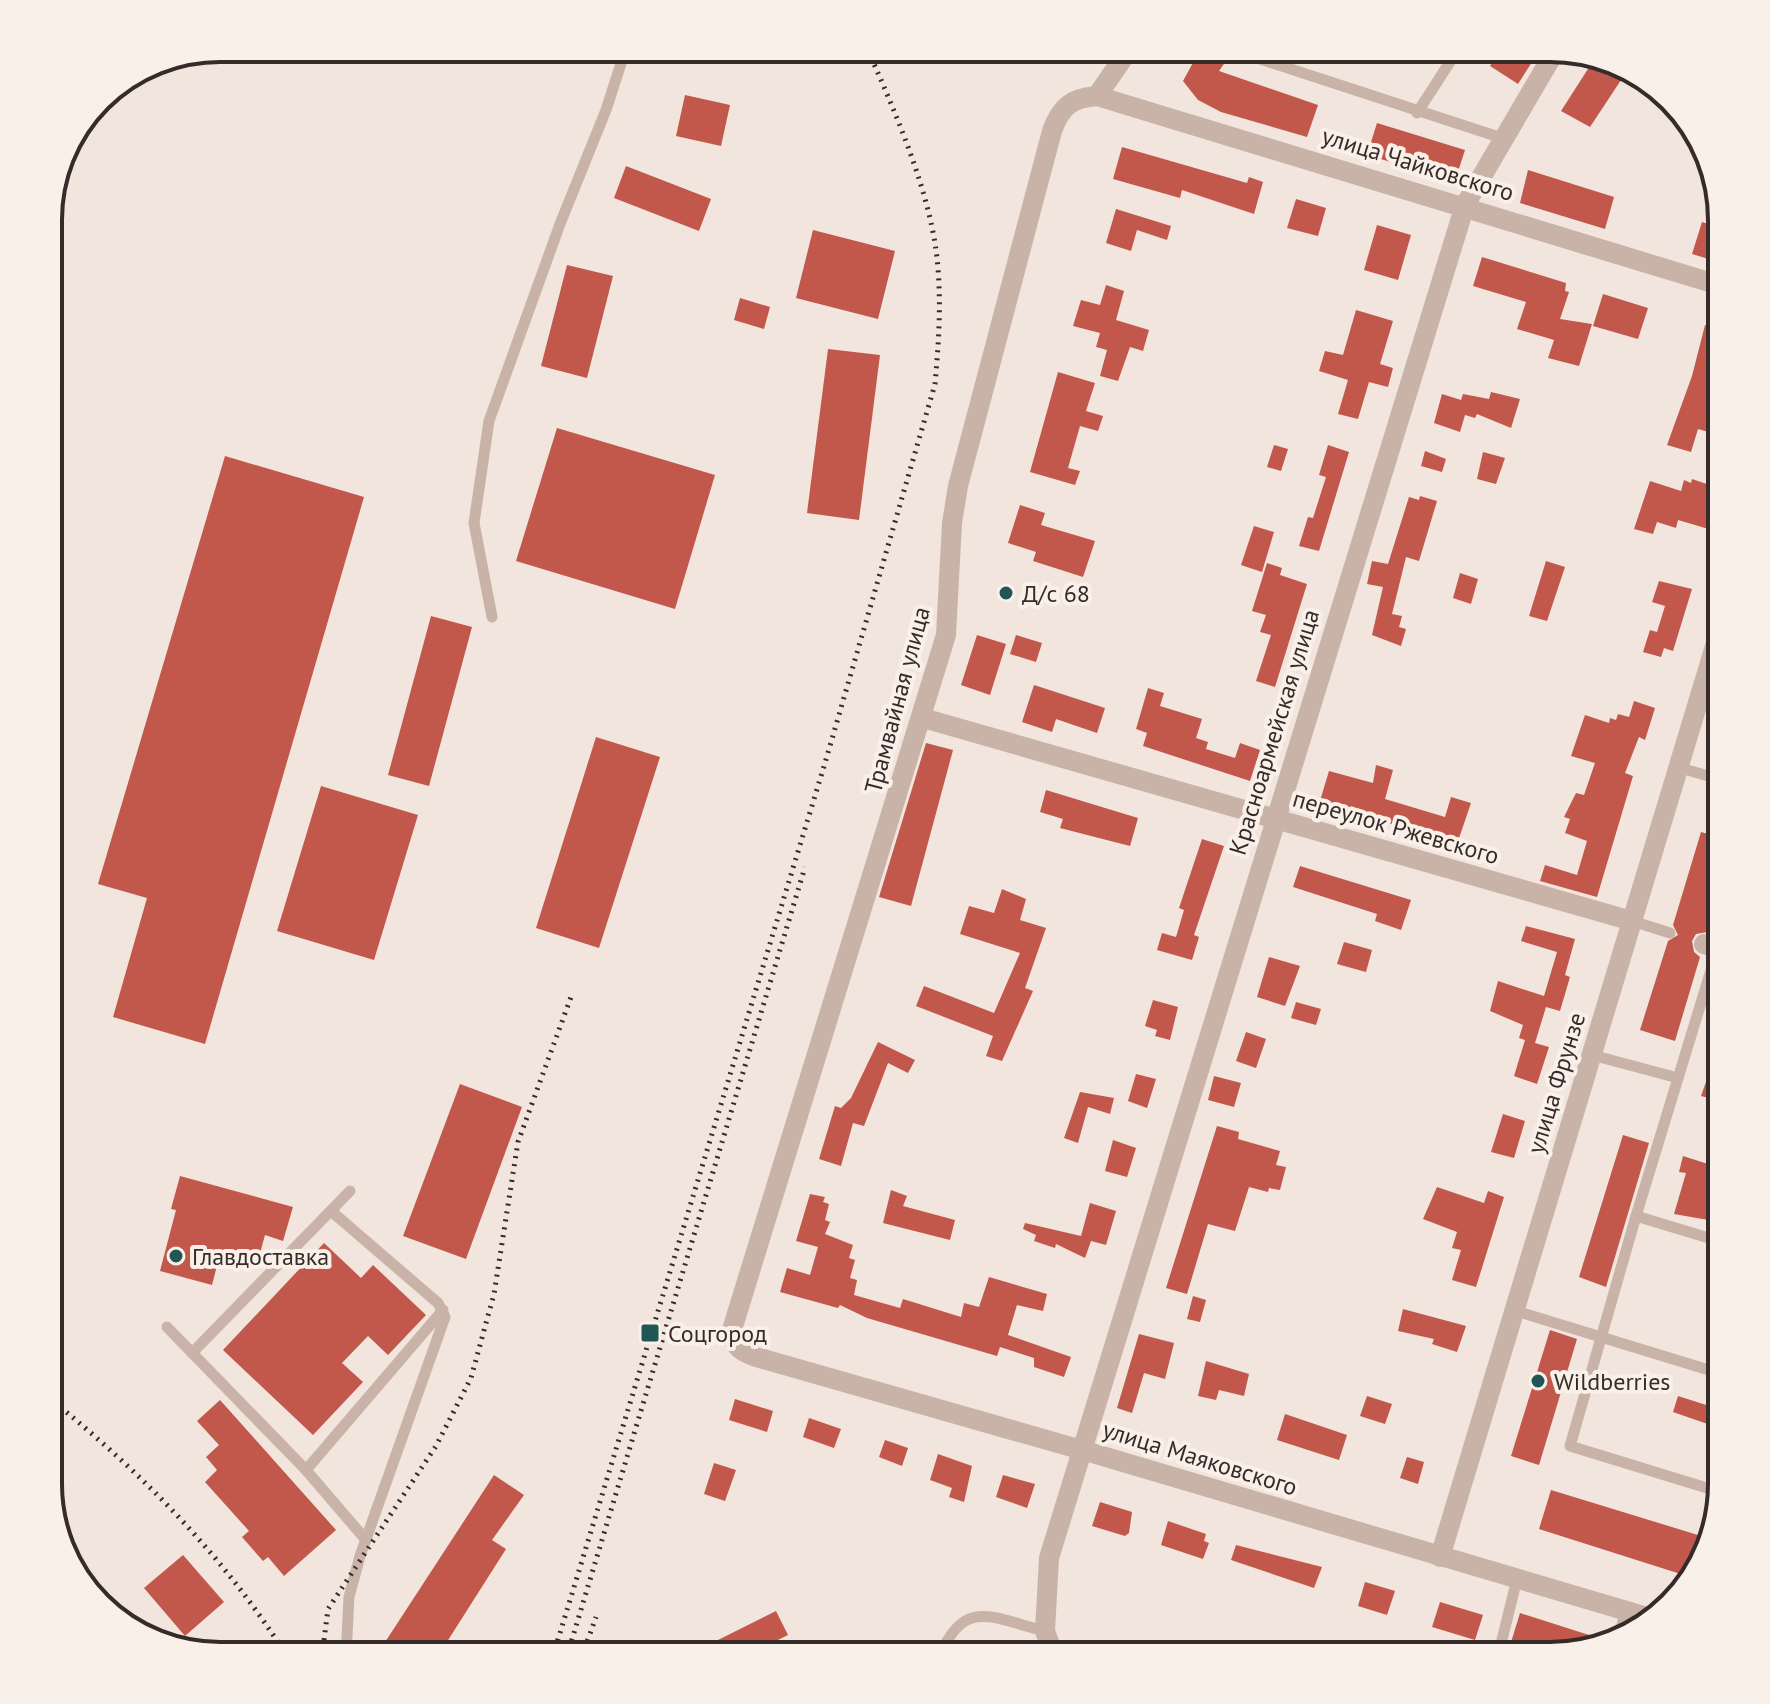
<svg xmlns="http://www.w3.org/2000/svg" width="1770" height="1704" viewBox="0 0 1770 1704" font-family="'PT Sans',sans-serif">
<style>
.building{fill:#c1584b}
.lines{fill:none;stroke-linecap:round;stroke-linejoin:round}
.service{stroke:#c9b3a9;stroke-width:11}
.minor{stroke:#c9b3a9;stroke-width:20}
.tertiary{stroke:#c9b3a9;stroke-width:20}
.rail{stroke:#362b29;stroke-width:5;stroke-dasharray:2 6;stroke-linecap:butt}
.poi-dot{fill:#205653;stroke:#f9f0e9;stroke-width:3}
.labels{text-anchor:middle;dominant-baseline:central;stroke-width:8;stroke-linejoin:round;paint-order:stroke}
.street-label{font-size:24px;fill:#362b29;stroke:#f9f0e9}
.poi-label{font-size:24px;fill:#362b29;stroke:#f9f0e9;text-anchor:start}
.rim{fill:none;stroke:#362b29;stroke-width:4}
</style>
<rect width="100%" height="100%" fill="#f1e5dd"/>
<g class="building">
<path d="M1201,48H1235L1219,71L1318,105L1307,137L1221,112L1198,100L1183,81Z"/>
<path d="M1501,48H1541L1518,84L1490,66Z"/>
<path d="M1595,58L1629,68L1590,127L1561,111Z"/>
<path d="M685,95L730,105L721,146L676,136Z"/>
<path d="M1377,123L1465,150L1455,181L1367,155Z"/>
<path d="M1122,147L1247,183L1249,177L1263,182L1254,214L1182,190L1180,198L1113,179Z"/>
<path d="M626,166L711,199L699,231L614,198Z"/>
<path d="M1528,170L1614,197L1605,229L1520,203Z"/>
<path d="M1296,199L1326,208L1318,236L1287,228Z"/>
<path d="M1116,209L1171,226L1167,240L1137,230L1131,251L1106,243Z"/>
<path d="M1702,222L1722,228V263L1692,254Z"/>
<path d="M1377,225L1411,235L1398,280L1364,270Z"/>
<path d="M813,230L895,251L878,319L796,298Z"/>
<path d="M1482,257L1566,283L1565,291L1569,292L1560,319L1592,324L1579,366L1548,358L1554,340L1517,329L1526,302L1473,286Z"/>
<path d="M567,265L613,276L587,378L541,366Z"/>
<path d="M1106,285L1124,291L1116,320L1149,330L1143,351L1130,347L1118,381L1100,376L1107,350L1096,347L1100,333L1073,326L1081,300L1100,305Z"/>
<path d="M1603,294L1648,308L1638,339L1593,326Z"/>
<path d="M740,298L770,307L764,329L734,320Z"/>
<path d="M1356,310L1393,321L1380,364L1393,368L1388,387L1369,382L1358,419L1338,414L1348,380L1319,371L1325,351L1343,355Z"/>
<path d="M1705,325L1722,330V436L1698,429L1691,452L1667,445L1692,376Z"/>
<path d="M828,349L880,355L859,520L807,513Z"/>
<path d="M1058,372L1095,383L1086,411L1103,416L1098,431L1080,426L1068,468L1080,471L1075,485L1030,472Z"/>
<path d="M1491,392L1520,399L1511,428L1477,414L1475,418L1465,415L1460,432L1434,423L1442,394L1461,400L1463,394L1489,399Z"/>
<path d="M557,428L715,475L675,609L516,561Z"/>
<path d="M1274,445L1288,449L1281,471L1267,467Z"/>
<path d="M1328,445L1349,452L1319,551L1299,546L1308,517L1313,518L1326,477L1319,475Z"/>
<path d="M1425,451L1446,459L1442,472L1421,466Z"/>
<path d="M1483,452L1505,458L1496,484L1477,479Z"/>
<path d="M225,456L364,497L205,1044L113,1017L147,898L98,884Z"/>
<path d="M1692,479L1722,489L1712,530L1678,520L1676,528L1657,522L1653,534L1634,529L1650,481L1681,491L1684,480L1691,483Z"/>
<path d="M1420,496L1437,501L1419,561L1406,557L1392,614L1402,616L1399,627L1406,629L1401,646L1372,635L1383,587L1367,584L1372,561L1388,564L1409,497L1419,500Z"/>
<path d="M1020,505L1045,513L1041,525L1095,541L1083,577L1033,561L1036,552L1008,543Z"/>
<path d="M1254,526L1274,532L1262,572L1241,565Z"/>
<path d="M1546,561L1565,567L1547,621L1529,616Z"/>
<path d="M1267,563L1282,568L1280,575L1307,584L1275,687L1256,681L1271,635L1260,632L1266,615L1252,611Z"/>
<path d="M1460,573L1478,579L1471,604L1453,598Z"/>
<path d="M1659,581L1692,589L1673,651L1664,648L1661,657L1643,652L1650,630L1657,632L1665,606L1652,602Z"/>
<path d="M431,616L472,627L429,786L388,775Z"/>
<path d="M977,635L1006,644L990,695L961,685Z"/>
<path d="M1016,635L1042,643L1036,662L1010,654Z"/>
<path d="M1034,685L1105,708L1097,733L1056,719L1052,732L1022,722Z"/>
<path d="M1148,688L1164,693L1160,706L1202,719L1196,738L1208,742L1206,749L1235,758L1240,743L1260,750L1250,781L1143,746L1147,733L1136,729Z"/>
<path d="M1634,701L1655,708L1645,740L1639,737L1625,773L1633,776L1597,897L1540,881L1545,865L1577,875L1587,841L1565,833L1570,819L1564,817L1576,793L1584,795L1595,763L1571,756L1585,715L1609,723L1610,718L1616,720L1618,714L1629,717Z"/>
<path d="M596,737L660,757L599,948L536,928Z"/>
<path d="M926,743L953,750L911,906L879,897Z"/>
<path d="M1376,765L1393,770L1385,799L1445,817L1451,797L1471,803L1457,844L1378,820L1375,830L1361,826L1364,818L1319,804L1329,771L1373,783Z"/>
<path d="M321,786L418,815L374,960L277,931Z"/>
<path d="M1046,790L1138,818L1130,846L1060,828L1063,819L1040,812Z"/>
<path d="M1701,832L1722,838V885L1708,932L1696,934L1692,941L1694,952L1700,957L1675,1041L1640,1030L1668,941L1678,935L1673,925Z"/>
<path d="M1202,839L1224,846L1194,935L1199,937L1192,960L1157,950L1162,933L1176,937L1184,910L1179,908Z"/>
<path d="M1300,866L1411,900L1401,930L1375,921L1377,914L1293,887Z"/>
<path d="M1002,889L1026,899L1020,920L1046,928L1025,988L1033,991L1002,1061L986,1056L993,1036L916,1006L924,986L994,1013L1020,953L960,934L969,906L994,913Z"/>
<path d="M1526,926L1575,939L1565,975L1570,977L1560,1011L1546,1007L1535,1043L1549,1047L1537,1084L1514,1076L1525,1040L1519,1038L1523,1025L1490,1011L1498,981L1544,996L1557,952L1521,941Z"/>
<path d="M1344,942L1372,950L1366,972L1337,964Z"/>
<path d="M1269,957L1300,966L1285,1006L1257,997Z"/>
<path d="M1153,1000L1178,1007L1170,1040L1155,1036L1157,1030L1145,1026Z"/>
<path d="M1296,1002L1321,1009L1316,1025L1291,1018Z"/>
<path d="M1246,1032L1266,1039L1256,1068L1236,1061Z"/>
<path d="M878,1042L915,1060L908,1073L888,1063L864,1126L853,1123L841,1166L819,1159L835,1106L841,1108L851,1098Z"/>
<path d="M1136,1074L1156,1079L1147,1108L1128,1101Z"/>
<path d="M1214,1076L1241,1083L1234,1107L1208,1100Z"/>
<path d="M1707,1079L1722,1084V1101L1701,1096Z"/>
<path d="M460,1084L522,1107L466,1259L403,1236Z"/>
<path d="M1080,1092L1114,1098L1110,1114L1088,1107L1078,1143L1064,1138Z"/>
<path d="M1503,1114L1525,1121L1514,1158L1491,1152Z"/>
<path d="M1217,1126L1239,1132L1238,1139L1280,1151L1276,1165L1286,1167L1280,1190L1269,1188L1268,1192L1249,1187L1235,1231L1208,1224L1187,1294L1166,1288Z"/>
<path d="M1718,1129L1722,1130V1194L1714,1221L1674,1214L1686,1173L1679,1172L1683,1156L1708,1164Z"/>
<path d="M1623,1135L1649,1143L1606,1287L1579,1277Z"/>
<path d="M1113,1140L1136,1148L1127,1177L1105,1171Z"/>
<path d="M180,1176L293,1207L283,1241L265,1235L256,1268L219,1258L212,1285L160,1271L176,1210L171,1209Z"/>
<path d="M1437,1187L1484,1203L1488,1191L1504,1197L1476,1287L1452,1280L1461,1250L1452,1248L1457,1232L1423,1219Z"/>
<path d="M891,1190L907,1196L903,1206L955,1220L950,1240L883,1223Z"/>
<path d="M810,1194L825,1197L823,1202L829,1204L825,1220L830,1222L825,1234L853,1245L849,1258L855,1260L850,1278L857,1280L854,1295L900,1308L903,1299L961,1317L964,1303L979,1307L989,1277L1047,1294L1043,1311L1017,1305L1008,1335L1071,1357L1064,1377L1034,1367V1358L1000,1347L997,1356L867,1318L840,1305L838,1308L780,1292L787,1268L810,1275L818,1247L796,1241Z"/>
<path d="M1090,1203L1116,1211L1106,1245L1091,1241L1085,1258L1056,1244L1055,1248L1034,1241L1036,1235L1023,1229L1025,1223L1081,1236Z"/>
<path d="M324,1243L361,1278L373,1265L426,1315L388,1355L368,1336L342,1363L363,1382L313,1435L223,1350Z"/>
<path d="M1193,1296L1206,1300L1200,1322L1187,1319Z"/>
<path d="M1403,1309L1466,1326L1457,1352L1432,1344L1434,1339L1398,1331Z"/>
<path d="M1550,1330L1577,1339L1539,1465L1511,1456Z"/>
<path d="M1139,1334L1174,1343L1165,1379L1144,1373L1132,1413L1117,1408Z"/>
<path d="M1206,1361L1249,1374L1244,1396L1219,1390L1216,1400L1198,1396Z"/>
<path d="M1367,1396L1392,1404L1385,1424L1360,1416Z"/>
<path d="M1678,1396L1722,1410V1429L1673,1412Z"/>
<path d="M735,1399L773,1411L767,1432L729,1420Z"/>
<path d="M220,1400L336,1530L284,1576L268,1557L263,1561L242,1537L249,1531L205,1482L217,1470L206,1457L219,1445L197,1421Z"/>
<path d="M1285,1414L1347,1435L1339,1460L1277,1440Z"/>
<path d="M809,1418L841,1429L834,1448L803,1437Z"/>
<path d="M885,1440L908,1448L902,1466L879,1457Z"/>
<path d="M938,1454L972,1466L964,1502L949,1497L952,1488L930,1480Z"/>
<path d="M1407,1457L1424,1462L1418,1484L1400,1478Z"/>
<path d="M714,1463L736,1470L725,1501L704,1494Z"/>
<path d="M494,1475L524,1495L492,1540L506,1549L438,1656H376Z"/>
<path d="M1003,1475L1035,1484L1027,1508L996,1497Z"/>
<path d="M1551,1490L1711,1539L1709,1550L1690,1577L1539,1529Z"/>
<path d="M1100,1502L1132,1512L1129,1533L1125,1536L1092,1526Z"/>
<path d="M1168,1521L1206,1534L1204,1541L1209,1543L1203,1559L1161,1545Z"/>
<path d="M1236,1545L1322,1567L1314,1588L1231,1560Z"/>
<path d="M183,1555L224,1602L185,1636L144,1588Z"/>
<path d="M1365,1582L1395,1591L1387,1615L1358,1606Z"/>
<path d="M1440,1602L1483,1615L1475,1640L1432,1627Z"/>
<path d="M776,1611L788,1635L745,1656H686Z"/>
<path d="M1520,1613L1611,1642L1612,1644L1550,1656H1519L1508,1652Z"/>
</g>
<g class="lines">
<g class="service">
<path d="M1246,48L1251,56L1502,138"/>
<path d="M1417,113L1459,48"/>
<path d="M492,617L474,523L489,421L560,224L606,110L626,48"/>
<path d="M1677,767L1722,780"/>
<path d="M1632,921L1670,933"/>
<path d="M1592,1055L1678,1078"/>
<path d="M331,1211L438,1303L445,1317L360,1556L349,1597L346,1656"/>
<path d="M1636,1216L1722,1242"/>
<path d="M1516,1311L1722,1374"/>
<path d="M167,1327L306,1470L366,1540"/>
<path d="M192,1353L350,1191"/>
<path d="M306,1470L443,1310"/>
<path d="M1720,1492L1570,1446L1636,1216L1722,934"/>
<path d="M940,1656C964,1596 994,1619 1045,1631"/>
<path d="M1498,1656L1517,1579"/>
</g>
<g class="minor">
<path d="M923,718L1632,921"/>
<path d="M1704,944L1722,950"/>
<path d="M1082,1450L756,1357C742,1352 735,1348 731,1333L946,635L952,523L958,486L1052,131C1061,106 1072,98 1097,96"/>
<path d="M1623,1638L1630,1612"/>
</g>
<g class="tertiary">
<path d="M1130,48L1097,96L1722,286"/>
<path d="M1082,1450L1654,1619"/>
<path d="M1440,1557L1722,623"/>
<path d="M1054,1656L1045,1631L1049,1558L1465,205L1557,48"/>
</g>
<g class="rail">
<path d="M48,1397C142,1473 222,1554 287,1656"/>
<path d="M322,1656L328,1609L436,1446L471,1378L494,1294L518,1142L571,997"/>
<path d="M553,1656L825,763L935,384C939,340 942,295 936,250C927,185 894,109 867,48"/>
<path d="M567,1656L805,867"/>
<path d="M582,1656L596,1617"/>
</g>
</g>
<g class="poi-dot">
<circle cx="1006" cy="593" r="8"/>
<circle cx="176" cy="1256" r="8"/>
<rect x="640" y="1323" width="20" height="20" rx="4"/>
<circle cx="1538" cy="1381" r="8"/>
</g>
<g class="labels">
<g class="street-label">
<text transform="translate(1418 164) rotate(17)">улица Чайковского</text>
<text transform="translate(897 700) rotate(-75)">Трамвайная улица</text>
<text transform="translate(1274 732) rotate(-73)">Красноармейская улица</text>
<text transform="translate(1396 827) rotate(16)">переулок Ржевского</text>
<text transform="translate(1556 1083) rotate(-73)">улица Фрунзе</text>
<text transform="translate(1200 1458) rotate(17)">улица Маяковского</text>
</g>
<g class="poi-label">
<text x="1022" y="593">Д/с 68</text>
<text x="192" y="1256">Главдоставка</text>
<text x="668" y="1333">Соцгород</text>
<text x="1554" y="1381">Wildberries</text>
</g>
</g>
<path d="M0 0H1770V1704H0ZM220 62H1550A158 158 0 0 1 1708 220V1484A158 158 0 0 1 1550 1642H220A158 158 0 0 1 62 1484V220A158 158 0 0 1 220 62Z" fill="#f9f0e9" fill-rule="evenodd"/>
<path class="rim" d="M220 62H1550A158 158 0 0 1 1708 220V1484A158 158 0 0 1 1550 1642H220A158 158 0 0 1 62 1484V220A158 158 0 0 1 220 62Z"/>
</svg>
